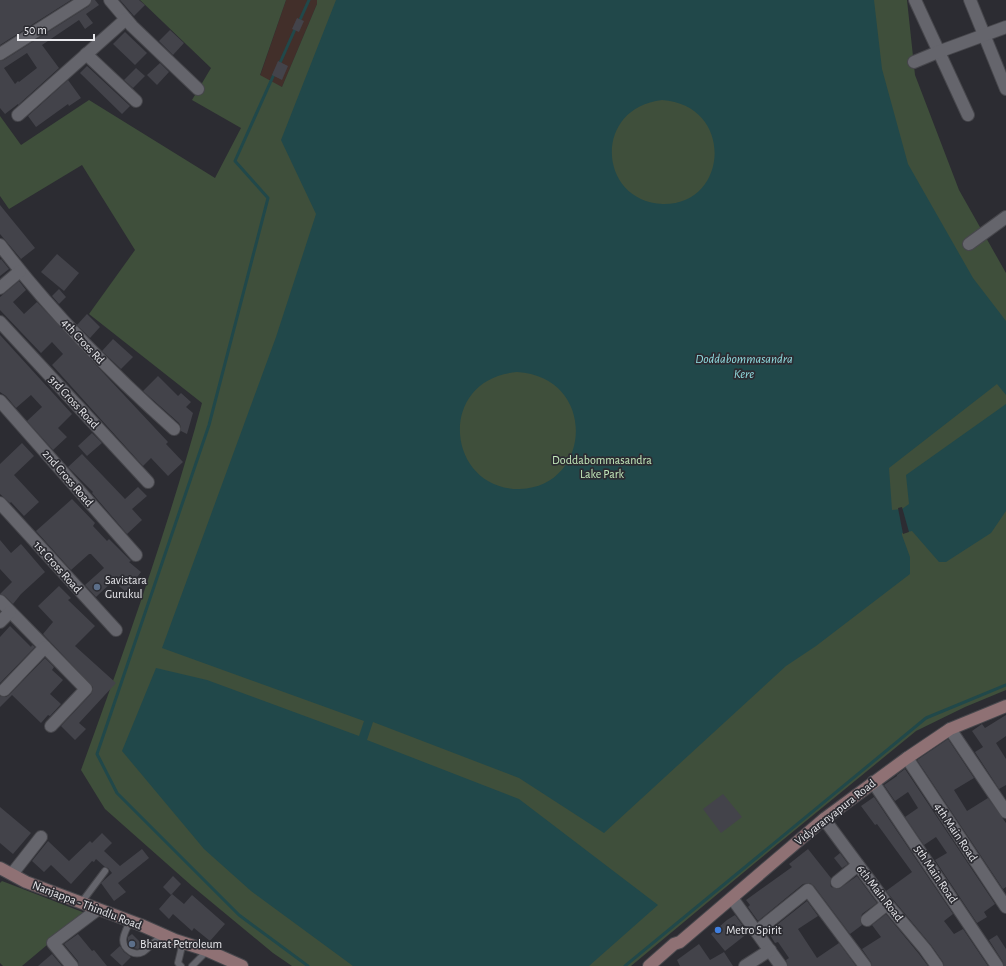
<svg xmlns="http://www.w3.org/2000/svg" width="1006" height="966" viewBox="0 0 1006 966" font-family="'Alegreya Sans',sans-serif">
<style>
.industrial{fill:#422f2a}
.green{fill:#3f4f3b}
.water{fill:#21484a;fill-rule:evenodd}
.pier{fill:#2c2c32}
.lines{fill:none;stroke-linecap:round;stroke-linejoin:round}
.stream{stroke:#21484a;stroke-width:3}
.building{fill:#43434a;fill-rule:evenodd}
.lane-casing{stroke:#47474c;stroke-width:8}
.street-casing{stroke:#47474c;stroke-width:14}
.secondary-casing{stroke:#47474c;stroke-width:14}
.lane{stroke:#65656c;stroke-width:6}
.street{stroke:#65656c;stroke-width:12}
.secondary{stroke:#8f7174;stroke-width:12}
.service-dot{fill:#5c6f8a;stroke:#2c2c32;stroke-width:1.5}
.shop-dot{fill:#3f7fe0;stroke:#2c2c32;stroke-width:1.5}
.labels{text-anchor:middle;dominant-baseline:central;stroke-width:3.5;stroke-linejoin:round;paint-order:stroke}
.street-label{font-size:12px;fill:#e8e8ec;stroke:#2c2c32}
.park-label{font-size:12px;fill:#c4eabc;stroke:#2c2c32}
.poi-label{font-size:12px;fill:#e8e8ec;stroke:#2c2c32;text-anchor:start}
.water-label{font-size:13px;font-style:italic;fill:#91dce0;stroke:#2c2c32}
</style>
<rect width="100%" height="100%" fill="#2c2c32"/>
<path class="industrial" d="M286,0H317V4L282,87L260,76Z"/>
<g class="green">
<path d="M140,0H286L260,75L282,87L317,4V0H907L915,75L959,190L1006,273V690L965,707L916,731L773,848L631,966H292L273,953L192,886L105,809L81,770C125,649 168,528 202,403L89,314L135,250L82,165L9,209L0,196V116L21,145L89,100L215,178L241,128L192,100L211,68Z"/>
<path d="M2,881L85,913L22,966H3L0,963V883Z"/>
</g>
<path class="water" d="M336,0H874L882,69L908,164L973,278L1006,321V395L997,384L889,468L892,510L902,509L909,504L906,475L1006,404V511L991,533L946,562H939L912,531L902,533V535L910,557V574L816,646L786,666L604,833L519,778L373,722L367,740L519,799L658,905L589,966H353L251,891L204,849L122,751L156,668L207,680L359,736L364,721L162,648L276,337L316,214L281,140ZM662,100C735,105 729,205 663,204C598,202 592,108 662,100ZM517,372C598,377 592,487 520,489C446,490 435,379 517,372Z"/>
<path class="pier" d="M902,507L909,532L903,534L898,508Z"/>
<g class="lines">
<g class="stream">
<path d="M299,22L309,0"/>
<path d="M279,65L296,27"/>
<path d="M275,72L235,161L268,198L209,425L97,754L117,793L239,915L308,966"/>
<path d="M625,966L926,718L1006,685"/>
</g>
</g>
<g class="building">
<path d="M0,0H71L0,45Z"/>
<path d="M92,0H95L99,5L86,14L93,23L85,29L79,20L42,45L59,68L18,105V104L5,114L0,108V61L4,60L89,6ZM27,53L37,68L19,82L18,81L15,84L4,68Z"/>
<path d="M120,0H139L145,5L134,16Z"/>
<path d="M297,18L304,21L299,32L292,29Z"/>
<path d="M170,30L184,43L173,55L159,41Z"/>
<path d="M125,32L147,53L135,65L113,44Z"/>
<path d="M278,61L288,66L282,80L272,75Z"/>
<path d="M160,63L169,72L157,85L147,75Z"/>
<path d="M87,66L130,106L122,114L80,73Z"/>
<path d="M136,68L145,76L133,88L124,80Z"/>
<path d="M68,80L81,98L69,106L68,104L36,127L28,116Z"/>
<path d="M0,205L35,248L21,259L0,234Z"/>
<path d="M57,254L79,273L64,291L41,272Z"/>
<path d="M1,259L9,269L0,276V260Z"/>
<path d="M19,281L26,290L13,302L24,314L37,302L168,442L166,444L183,462L168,476L151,458L143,466L52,365L63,354L52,342L41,353L0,310V297Z"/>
<path d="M59,289L66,297L59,304L52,296Z"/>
<path d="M87,314L100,327L90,338L77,325Z"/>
<path d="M0,335L72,414L58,428L67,437L53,450L27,421L42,407L31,395L16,408L6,396L0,392Z"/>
<path d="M113,339L133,357L121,369L102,351Z"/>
<path d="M158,376L178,396L181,393L191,402L186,407L193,413L187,434L181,431V427L179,423L143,391Z"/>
<path d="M92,433L102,443L87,456L78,446Z"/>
<path d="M22,443L34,456L14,475L39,502L24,516L11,502L10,503L0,494V464Z"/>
<path d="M82,454L125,499L138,487L147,496L132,509L142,520L127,534L92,493L93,492L68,467Z"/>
<path d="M72,499L95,523L93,526L107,541L109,539L131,561L129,562L141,572L126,592L113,581L96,597L85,585L104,568L91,554H89L71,570L36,531Z"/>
<path d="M0,540L11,553L21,544L45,572L21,594L13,604L5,596L0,594L12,582L0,569Z"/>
<path d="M59,586L71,598L68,600L95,626L75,646L116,683L79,723L86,729L75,740L61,726L91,694L93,690V687L43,634L53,622L38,606Z"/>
<path d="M10,626L31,647L32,645L35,647L0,683V637Z"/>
<path d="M45,658L54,667L52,670L63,680L50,694L61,704L50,716L48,715L41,723L12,695L0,707V696L6,697L9,695Z"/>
<path d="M1006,715V736L996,743L1006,759V785L999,789L975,752L983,747L972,731L982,724L985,728Z"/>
<path d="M948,739L974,778L954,790L967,811L988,798L1006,823V887L1003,889L917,760Z"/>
<path d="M905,769L995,904L984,912L987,917L977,923L935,860L947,853L936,837L924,845L905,817L918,808L908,792L895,801L884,785L897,776V775Z"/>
<path d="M723,794L742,817L721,833L703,809Z"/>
<path d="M874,797L953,914L944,921L954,934L963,929L988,966H944L943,962L931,945L886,891L912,872L877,824L875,825L861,806Z"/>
<path d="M0,807L31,833L13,854L0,843Z"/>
<path d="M102,833L112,843L104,851L120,866L142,849L149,858L118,883L126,892L114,901L101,883L112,873L108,868L105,867L96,859L94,862L92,861L71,884L51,865L44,872L32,861L48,841L69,861L90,841L92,843Z"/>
<path d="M808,849L831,878L830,883L831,887L839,889L857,876L877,903L862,914L860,921L862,925L850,934L814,886L810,883L803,884L758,921L748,907L750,905L746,900L792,867L789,864Z"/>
<path d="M840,853L848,864L842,868L834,858Z"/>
<path d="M173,876L181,884L171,895L163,887Z"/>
<path d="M172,894L184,904L192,895L225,924L210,941L194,928L192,931L173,914L169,919L159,909Z"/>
<path d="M807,901L818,916L798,929L817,958L839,943L856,966H788L786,960L789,958L778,942L775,943L768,932Z"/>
<path d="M886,914L919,954L928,966H872L871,962L862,949L881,937L872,925Z"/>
<path d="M735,915L748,933L725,951L711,934L727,920Z"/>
<path d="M78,934L92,951L94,950L107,966H79L78,961L64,944Z"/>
<path d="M132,934L143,945L138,949L133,948L128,943V937Z"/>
<path d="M997,935L1006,949V966H1004L1003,962L989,940Z"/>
<path d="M699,944L710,960L724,952L733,966H680L677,960Z"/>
<path d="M120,946L124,952L131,957L122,966L110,955Z"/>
<path d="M52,954L62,966H38Z"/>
</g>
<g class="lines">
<defs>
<g id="lane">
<path d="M81,903L105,871"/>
<path d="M130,921C125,933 117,943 131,952C135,954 139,954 143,952C150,947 156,940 163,935"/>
<path d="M181,966L178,963L183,942"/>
<path d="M192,966L207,951"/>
</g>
<g id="street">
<path d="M110,0L132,26L198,89"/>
<path d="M915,0L968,115"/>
<path d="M970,0L1006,89"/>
<path d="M0,54L85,0"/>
<path d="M86,54L136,101"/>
<path d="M914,62L938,52L1006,27"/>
<path d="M18,115L126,19"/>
<path d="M969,244L1006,217"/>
<path d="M0,245C51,312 111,373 174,429"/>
<path d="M0,288L20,271"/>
<path d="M0,322L148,482"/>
<path d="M0,401L136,555"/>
<path d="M0,503L116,630"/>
<path d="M0,601L86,689L51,726"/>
<path d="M0,622L10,612"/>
<path d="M4,690L45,647"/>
<path d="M950,729L1006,812"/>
<path d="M907,758L1006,907"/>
<path d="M873,782L997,966"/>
<path d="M824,819L887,904L925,949L937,966"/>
<path d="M12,874L41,837"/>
<path d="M837,882L858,865"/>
<path d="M732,898L781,966"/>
<path d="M867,920L887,904"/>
<path d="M757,931L808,890L865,966"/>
<path d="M72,966L53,943L97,910"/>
<path d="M745,966L770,950"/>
</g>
<g id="secondary">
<path d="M0,868L26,882L141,925L175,940L206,950L242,966"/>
<path d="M649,966L674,944L680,942L824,819L907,758L950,729L1006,706"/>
</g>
</defs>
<use href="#lane" class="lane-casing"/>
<use href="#street" class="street-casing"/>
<use href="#secondary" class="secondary-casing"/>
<use href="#lane" class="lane"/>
<use href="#street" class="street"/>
<use href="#secondary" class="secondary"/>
</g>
<g class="service-dot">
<circle cx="97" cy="587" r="4"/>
<circle cx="132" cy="944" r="4"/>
</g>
<circle class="shop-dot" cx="718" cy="930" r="4"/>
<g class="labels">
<g class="street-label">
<text transform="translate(83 341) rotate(47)">4th Cross Rd</text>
<text transform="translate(74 402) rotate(47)">3rd Cross Road</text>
<text transform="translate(68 478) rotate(49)">2nd Cross Road</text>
<text transform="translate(58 567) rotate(48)">1st Cross Road</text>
<text transform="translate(835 812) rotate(-38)">Vidyaranyapura Road</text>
<text transform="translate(956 832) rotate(56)">4th Main Road</text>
<text transform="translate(936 874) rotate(56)">5th Main Road</text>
<text transform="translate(880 893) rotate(52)">6th Main Road</text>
<text transform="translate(87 905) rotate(21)">Nanjappa - Thindlu Road</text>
</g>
<g class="park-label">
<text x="602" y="460">Doddabommasandra<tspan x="602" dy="14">Lake Park</tspan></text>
</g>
<g class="poi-label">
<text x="105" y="580">Savistara<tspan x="105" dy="14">Gurukul</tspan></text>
<text x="726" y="930">Metro Spirit</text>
<text x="140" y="944">Bharat Petroleum</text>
</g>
<g class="water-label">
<text x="744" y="359">Doddabommasandra<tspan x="744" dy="15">Kere</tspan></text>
</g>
</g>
<path d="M18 34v6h76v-6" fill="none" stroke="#e8e8ec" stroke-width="2"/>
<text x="24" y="34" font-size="12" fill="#e8e8ec" stroke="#2c2c32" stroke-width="3" paint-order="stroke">50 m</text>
</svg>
